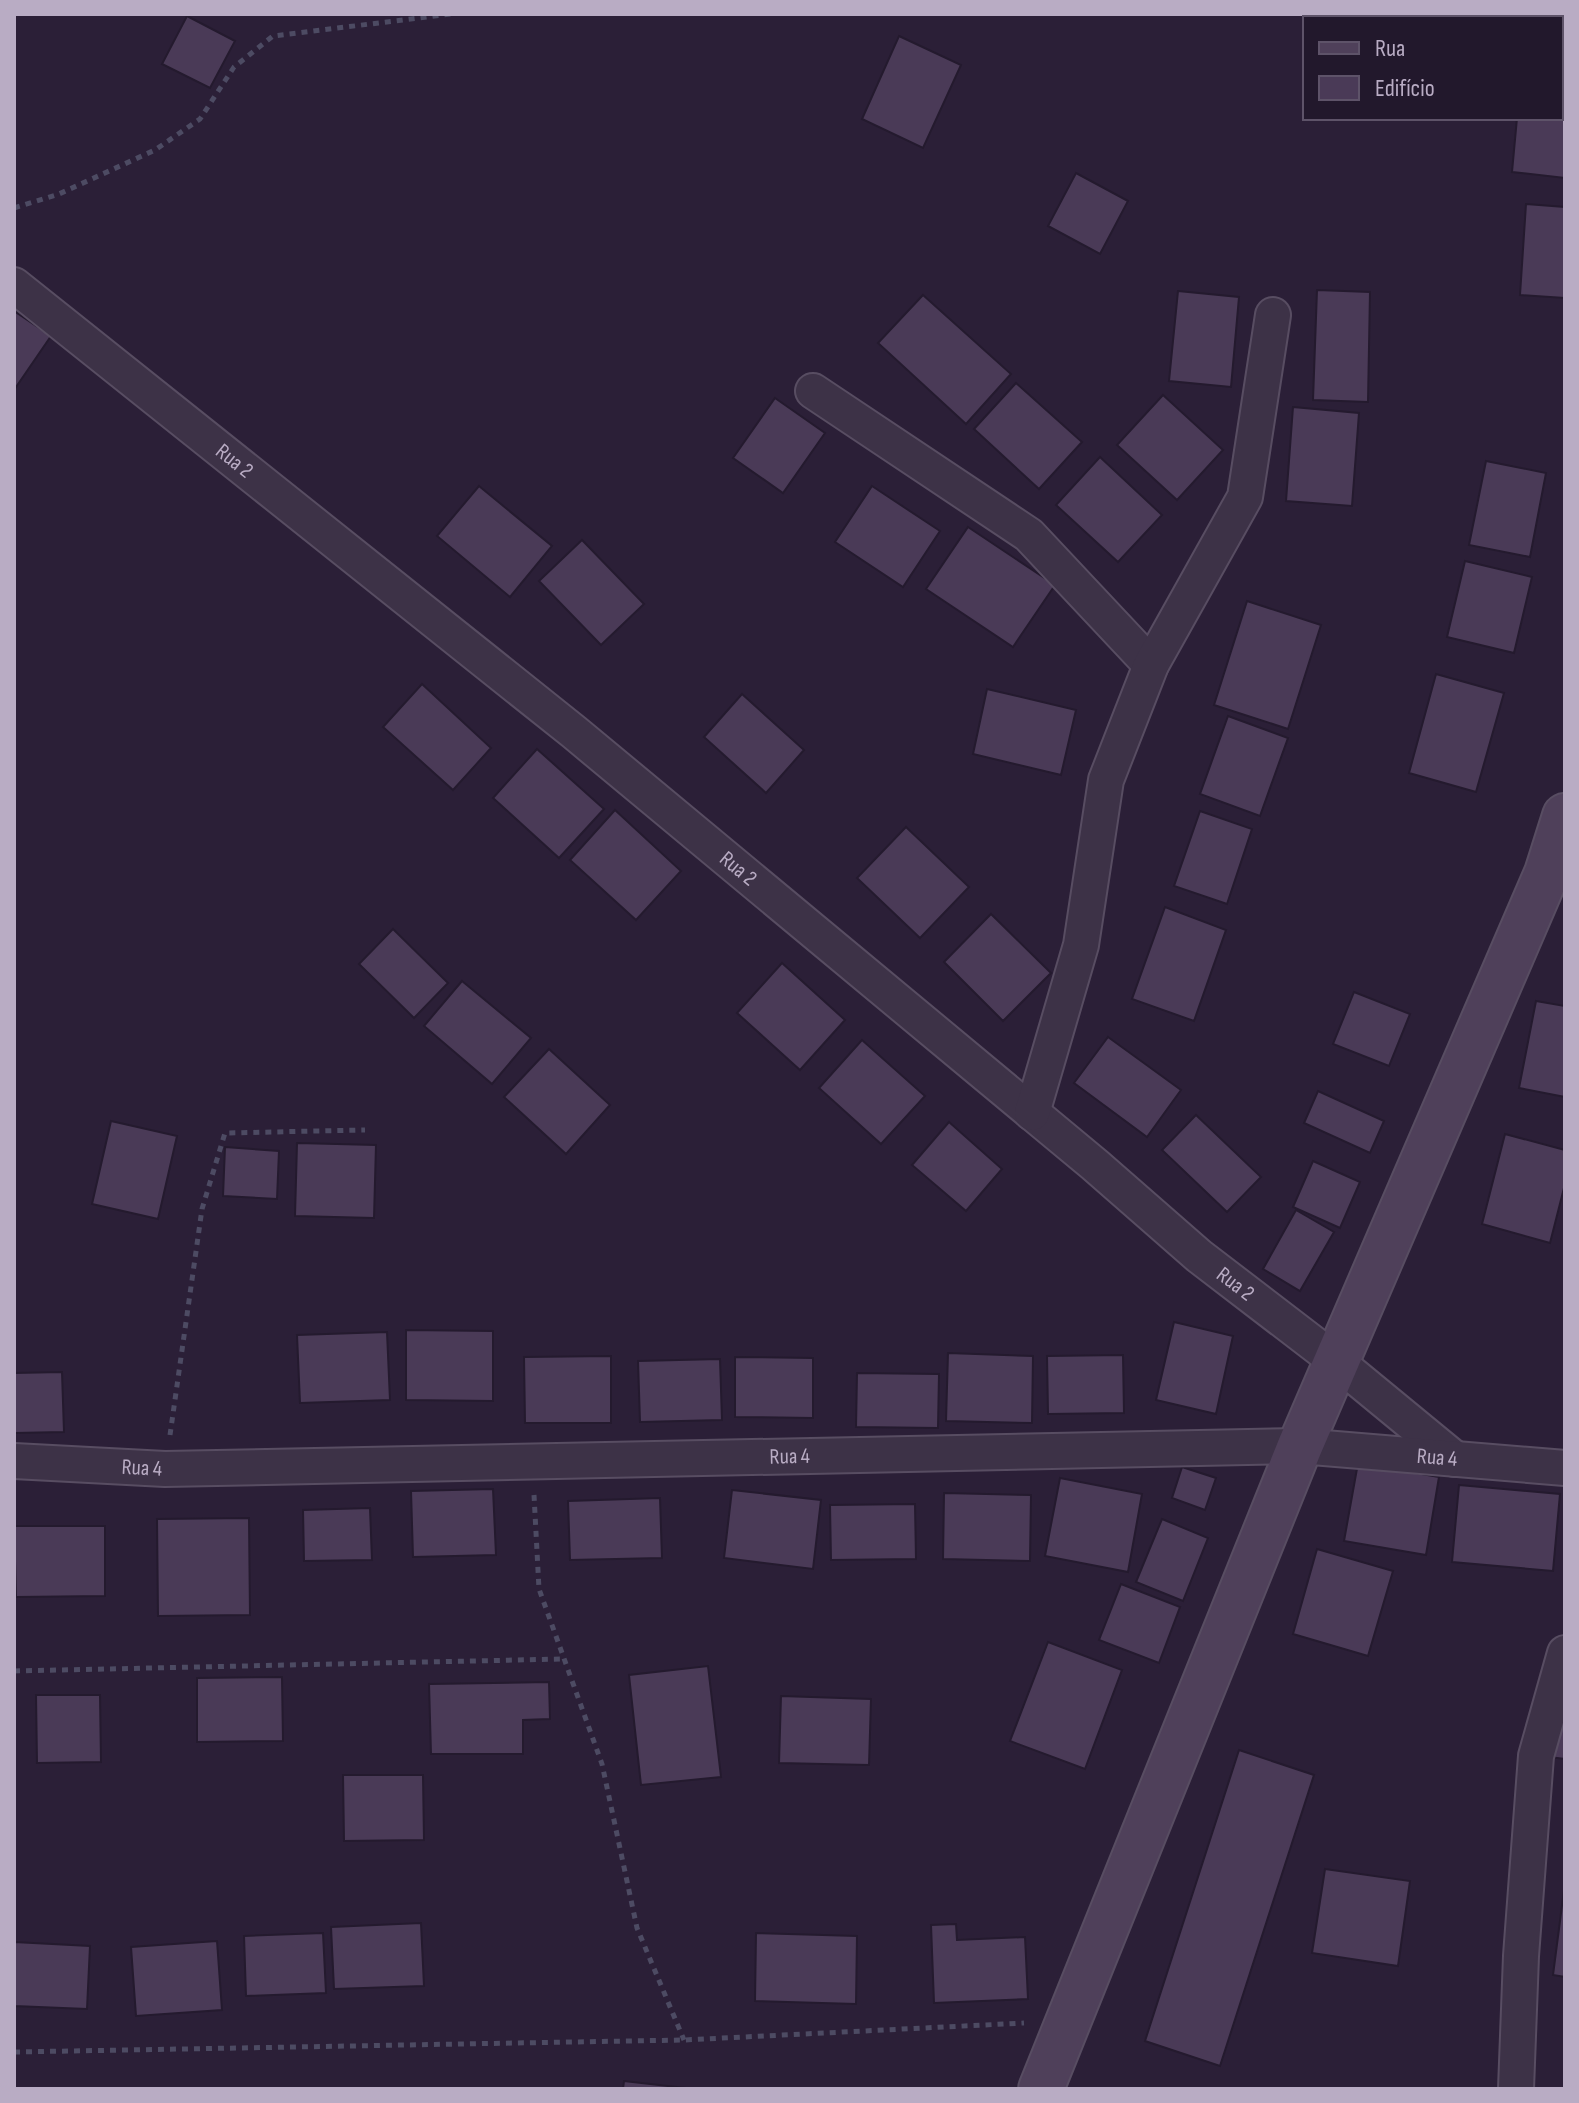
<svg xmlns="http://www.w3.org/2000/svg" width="1579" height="2103" viewBox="0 0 1579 2103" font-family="'Sofia Sans Condensed',sans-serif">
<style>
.building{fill:#4a3a57;stroke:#241a2e;stroke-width:2}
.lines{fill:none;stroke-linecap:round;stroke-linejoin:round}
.street-casing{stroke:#584d62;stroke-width:38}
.secondary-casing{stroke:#584d62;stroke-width:48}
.path{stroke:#4d4b63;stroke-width:5;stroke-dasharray:6 6;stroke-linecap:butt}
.street{stroke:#3d3247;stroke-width:34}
.secondary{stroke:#4f405a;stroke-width:44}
.labels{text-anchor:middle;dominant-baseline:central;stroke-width:8;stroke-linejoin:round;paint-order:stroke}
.street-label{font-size:22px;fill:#b9acc4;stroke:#22182c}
</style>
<rect width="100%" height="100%" fill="#2b1f37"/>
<g class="building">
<path d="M1322,14H1389V18H1321Z"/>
<path d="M1527,14H1565V85H1561V18H1527Z"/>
<path d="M187,16L235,41L210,88L162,64Z"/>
<path d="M899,36L961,65L923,148L862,119Z"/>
<path d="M1561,102H1565V178L1512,172L1517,118H1561Z"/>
<path d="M1076,173L1128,201L1100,254L1048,226Z"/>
<path d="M1526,204L1565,207V298L1520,295Z"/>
<path d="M1317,290L1370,292L1368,402L1313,400Z"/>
<path d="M1178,291L1239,297L1231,387L1169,381Z"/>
<path d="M923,295L1011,374L966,424L878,343Z"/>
<path d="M14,311L51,336L14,390Z"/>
<path d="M1016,383L1082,442L1039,489L974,429Z"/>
<path d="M1163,395L1223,450L1177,500L1117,445Z"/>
<path d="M775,398L825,433L783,493L733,458Z"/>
<path d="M1293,407L1359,413L1352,506L1286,501Z"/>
<path d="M1100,457L1162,515L1118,562L1056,505Z"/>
<path d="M1486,461L1546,473L1530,557L1469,545Z"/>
<path d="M479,486L552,546L510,597L437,536Z"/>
<path d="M872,486L940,531L903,587L835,542Z"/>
<path d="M968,527L1055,585L1013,647L926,589Z"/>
<path d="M582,540L644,604L601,645L539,581Z"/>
<path d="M1465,561L1532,577L1514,653L1447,637Z"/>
<path d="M1247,601L1321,625L1288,729L1214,705Z"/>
<path d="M1436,674L1504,693L1476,792L1409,773Z"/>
<path d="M422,684L491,748L453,790L383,727Z"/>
<path d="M987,689L1076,710L1061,775L973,754Z"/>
<path d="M742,694L804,750L766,793L704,737Z"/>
<path d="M1228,716L1288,738L1260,816L1200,794Z"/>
<path d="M537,749L604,809L559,858L493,798Z"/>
<path d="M615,810L681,871L636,920L570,860Z"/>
<path d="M1200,811L1252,829L1227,904L1174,886Z"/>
<path d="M906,827L969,887L920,938L857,878Z"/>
<path d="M1165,907L1226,930L1194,1021L1132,999Z"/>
<path d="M991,914L1051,973L1003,1021L944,962Z"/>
<path d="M393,929L448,983L414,1018L359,964Z"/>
<path d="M782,963L845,1020L800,1070L737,1013Z"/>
<path d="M462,981L531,1038L492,1084L424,1026Z"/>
<path d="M1354,992L1410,1014L1389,1066L1333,1044Z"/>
<path d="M1536,1001L1565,1006V1097L1519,1088Z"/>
<path d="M1108,1037L1181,1090L1147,1137L1074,1083Z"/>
<path d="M862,1040L925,1096L881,1144L819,1088Z"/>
<path d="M549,1049L610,1105L566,1154L504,1097Z"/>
<path d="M1318,1091L1384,1121L1370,1153L1304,1123Z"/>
<path d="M1196,1115L1261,1177L1227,1212L1162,1150Z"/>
<path d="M111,1121L177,1136L158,1219L92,1204Z"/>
<path d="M949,1122L1002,1169L966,1211L912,1165Z"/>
<path d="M1505,1134L1565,1150V1184L1550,1243L1482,1224Z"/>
<path d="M297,1143L376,1145L374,1218L295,1216Z"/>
<path d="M225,1147L279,1151L277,1199L223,1196Z"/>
<path d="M1313,1161L1360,1182L1340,1228L1293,1207Z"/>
<path d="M1296,1210L1334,1232L1300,1291L1263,1269Z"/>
<path d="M1174,1322L1233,1336L1216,1414L1156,1400Z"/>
<path d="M406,1330L493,1331V1401L406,1400Z"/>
<path d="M387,1332L390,1400L300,1403L297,1335Z"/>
<path d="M948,1353L1033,1356L1032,1423L946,1421Z"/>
<path d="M1123,1355L1124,1413L1048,1414L1047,1356Z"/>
<path d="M611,1356V1423H525L524,1357Z"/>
<path d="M735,1357L813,1358V1418L735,1417Z"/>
<path d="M720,1359L722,1420L640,1422L638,1361Z"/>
<path d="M62,1372L64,1432L14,1433V1373Z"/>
<path d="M857,1373L939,1374L938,1428L856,1427Z"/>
<path d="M1358,1463L1439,1477L1426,1555L1344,1541Z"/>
<path d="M1182,1467L1216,1478L1205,1510L1172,1498Z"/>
<path d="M1060,1478L1142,1494L1128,1572L1045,1556Z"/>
<path d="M1459,1485L1560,1494L1553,1571L1452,1562Z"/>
<path d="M493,1489L496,1555L413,1557L411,1491Z"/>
<path d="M732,1490L821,1500L813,1569L724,1558Z"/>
<path d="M944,1493L1031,1495L1030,1561L943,1559Z"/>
<path d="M660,1498L662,1558L570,1560L568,1501Z"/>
<path d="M915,1504L916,1559L831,1560L830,1505Z"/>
<path d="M370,1508L372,1560L304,1561L303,1510Z"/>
<path d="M249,1518L250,1615L158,1616L157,1519Z"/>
<path d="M1162,1519L1208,1538L1183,1601L1136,1582Z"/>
<path d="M14,1526H105V1596L16,1597Z"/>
<path d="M1317,1549L1393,1571L1368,1656L1293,1634Z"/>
<path d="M1121,1584L1180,1607L1159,1663L1099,1640Z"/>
<path d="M1048,1642L1122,1670L1085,1769L1010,1741Z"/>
<path d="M708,1666L721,1777L641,1785L629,1675Z"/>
<path d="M282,1677L283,1741L197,1742V1678Z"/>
<path d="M549,1682L550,1719L523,1720V1754H431L429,1684Z"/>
<path d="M36,1695H100L101,1762L37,1763Z"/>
<path d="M781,1696L871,1699L869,1765L779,1763Z"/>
<path d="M1565,1703V1759L1549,1757Z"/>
<path d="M1239,1750L1314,1775L1220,2066L1145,2041Z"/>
<path d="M343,1775H423L424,1840L344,1841Z"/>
<path d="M1325,1869L1410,1881L1398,1966L1312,1953Z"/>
<path d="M1564,1890H1565V1977L1553,1975Z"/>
<path d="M421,1923L424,1986L334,1989L331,1927Z"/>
<path d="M956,1924L957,1940L1025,1937L1028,1999L934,2003L931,1925Z"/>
<path d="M323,1933L326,1993L246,1996L244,1936Z"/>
<path d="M756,1933L857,1936L856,2004L755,2001Z"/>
<path d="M217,1941L222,2010L136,2016L131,1947Z"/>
<path d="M14,1942L90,1946L87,2009L14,2006Z"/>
<path d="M624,2081L694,2089H623Z"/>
</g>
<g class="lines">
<defs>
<g id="street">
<path id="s1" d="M14,285L574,732L1095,1165L1199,1256L1336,1361L1455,1459"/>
<path d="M813,391L1029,535L1151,665"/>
<path d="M1032,1113L1081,945L1106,780L1151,665L1245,497L1273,315"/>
<path id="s2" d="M14,1461L165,1469L1300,1446L1565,1468"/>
<path d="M1516,2089L1521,1956L1536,1756L1565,1653"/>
</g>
<path id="secondary" d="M1041,2089L1300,1446L1547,873L1565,816"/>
</defs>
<use href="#street" class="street-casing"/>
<use href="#secondary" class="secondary-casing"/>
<g class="path">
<path d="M14,208L59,194L155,150L200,119L234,67L273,36L451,14"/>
<path d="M170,1435L202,1209L225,1133L365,1130"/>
<path d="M534,1495L539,1589L602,1764L637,1928L684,2040"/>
<path d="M14,1671L563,1659"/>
<path d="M14,2052L684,2040L1024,2023"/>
</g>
<use href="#street" class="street"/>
<use href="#secondary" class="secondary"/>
</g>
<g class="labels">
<g class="street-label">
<text stroke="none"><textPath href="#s1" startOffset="282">Rua 2</textPath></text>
<text stroke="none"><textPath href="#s1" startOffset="930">Rua 2</textPath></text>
<text stroke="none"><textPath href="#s1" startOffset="1578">Rua 2</textPath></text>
<text stroke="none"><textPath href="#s2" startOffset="776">Rua 4</textPath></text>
<text stroke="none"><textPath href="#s2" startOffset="1424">Rua 4</textPath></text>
<text stroke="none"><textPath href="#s2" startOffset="128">Rua 4</textPath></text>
</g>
</g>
<rect width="1579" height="2103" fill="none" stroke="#b9acc4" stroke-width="32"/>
<rect x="1303" y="16" width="260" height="104" fill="#22182c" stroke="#5e5369" stroke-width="2"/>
<rect x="1319" y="42" width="40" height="12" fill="#4f405a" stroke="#5e5369" stroke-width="2"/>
<text x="1375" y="56" font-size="24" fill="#b9acc4">Rua</text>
<rect x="1319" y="76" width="40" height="24" fill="#4a3a57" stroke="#5e5369" stroke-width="2"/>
<text x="1375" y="96" font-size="24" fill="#b9acc4">Edifício</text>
</svg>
